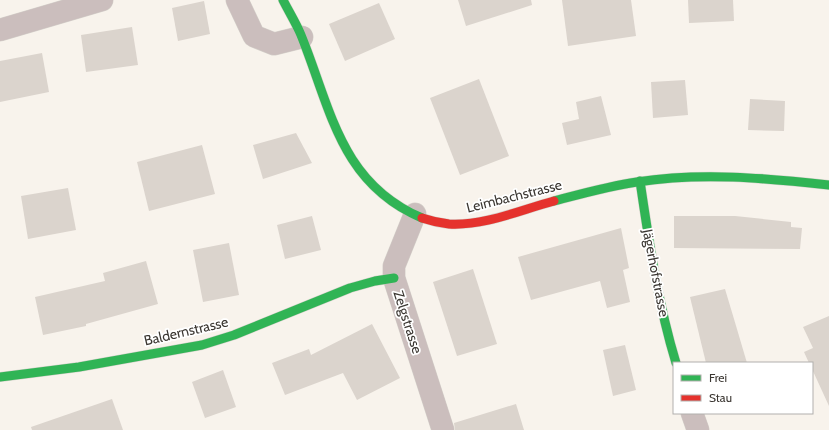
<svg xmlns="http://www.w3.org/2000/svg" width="829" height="430" viewBox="0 0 829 430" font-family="Cabin,sans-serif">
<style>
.building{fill:#dbd4cd}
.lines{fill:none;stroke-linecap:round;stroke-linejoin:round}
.street-casing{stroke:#d5d1cb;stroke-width:23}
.fast-casing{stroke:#d5d1cb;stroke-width:10}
.jam-casing{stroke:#d5d1cb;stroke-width:10}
.street{stroke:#cbbebd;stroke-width:22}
.fast{stroke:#30b455;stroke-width:9}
.jam{stroke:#e5322d;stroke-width:9}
.labels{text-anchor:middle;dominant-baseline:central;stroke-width:3.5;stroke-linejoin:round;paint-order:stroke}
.street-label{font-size:14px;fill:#3b3732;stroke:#fff}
</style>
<rect width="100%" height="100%" fill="#f8f3ec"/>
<g class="building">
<path d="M458,0H531L532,5L466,26Z"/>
<path d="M562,0H631L636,36L568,46Z"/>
<path d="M688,0H733L734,21L689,23Z"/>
<path d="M204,1L210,34L178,41L172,8Z"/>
<path d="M379,3L395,39L345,61L329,24Z"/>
<path d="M132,27L138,65L86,72L81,35Z"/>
<path d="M42,53L49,92L0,102V61Z"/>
<path d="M479,79L509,156L460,175L430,98Z"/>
<path d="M685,80L688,115L653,118L651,82Z"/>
<path d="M601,96L611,135L567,145L562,123L579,119L576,102Z"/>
<path d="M750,99L785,101L784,131L748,130Z"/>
<path d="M296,133L312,163L263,179L253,145Z"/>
<path d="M202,145L215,194L149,211L137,162Z"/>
<path d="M68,188L76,230L28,239L21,196Z"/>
<path d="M312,216L321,250L285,259L277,225Z"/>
<path d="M674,216H735L791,222V227L802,228L800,249L674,248Z"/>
<path d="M621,228L629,268L623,270L630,302L607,308L600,281L531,300L518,257Z"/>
<path d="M229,243L239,295L203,302L193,250Z"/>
<path d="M146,261L158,304L86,324V326L43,335L35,297L105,281L103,273Z"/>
<path d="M473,269L497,344L457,356L433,282Z"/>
<path d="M725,289L734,319L747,363H706L690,297Z"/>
<path d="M829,316V406L812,369V363H809L804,352L813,348L803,327Z"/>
<path d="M372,324L400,378L357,400L343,373L285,395L272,363L309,349L311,355Z"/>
<path d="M625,345L636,390L613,396L603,350Z"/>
<path d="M223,370L236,407L205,418L192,382Z"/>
<path d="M112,399L123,430H32L31,427Z"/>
<path d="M516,404L524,430H455L454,423Z"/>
</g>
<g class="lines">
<defs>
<g id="street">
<path d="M237,0L254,36L274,44L302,37"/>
<path d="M0,30L102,0"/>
<path d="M415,214L394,266V278L443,430"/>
<path d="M692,413L698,430"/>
</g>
<g id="fast">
<path d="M283,0C289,12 296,23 301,35C331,109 340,183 422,218"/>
<path d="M640,181C649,242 658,304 676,363"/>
<path d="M554,201C581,194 609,186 637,182C701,172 765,178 829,185"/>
<path d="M0,377L79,367L202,345L234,335L350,288L375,281L394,278"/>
</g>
<path id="jam" d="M422,218C431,221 440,223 449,224C485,226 520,210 554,201"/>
</defs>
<use href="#street" class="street-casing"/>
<use href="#fast" class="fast-casing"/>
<use href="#jam" class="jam-casing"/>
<use href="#street" class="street"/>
<use href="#fast" class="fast"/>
<use href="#jam" class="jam"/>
</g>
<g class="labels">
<g class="street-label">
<text transform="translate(514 196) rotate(-14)">Leimbachstrasse</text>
<text transform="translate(656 273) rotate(79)">Jägerhofstrasse</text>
<text transform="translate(408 322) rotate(72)">Zelgstrasse</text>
<text transform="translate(186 331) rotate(-13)">Baldernstrasse</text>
</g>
</g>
<rect x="673" y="362" width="140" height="52" fill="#ffffff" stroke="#b1afad"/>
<rect x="681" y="375" width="20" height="6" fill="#30b455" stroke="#b1afad"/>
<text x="709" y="382" font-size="12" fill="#3b3732">Frei</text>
<rect x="681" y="395" width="20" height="6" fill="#e5322d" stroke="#b1afad"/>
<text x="709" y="402" font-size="12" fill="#3b3732">Stau</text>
</svg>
